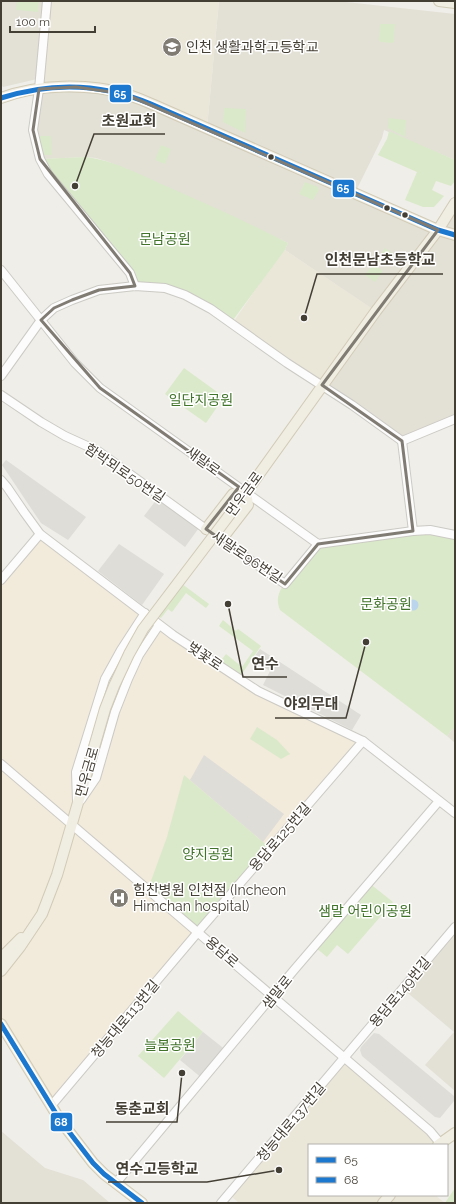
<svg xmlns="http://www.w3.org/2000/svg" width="456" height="1204" viewBox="0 0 456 1204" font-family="Raleway,'Noto Sans KR',sans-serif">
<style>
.residential{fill:#e3e0d6}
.commercial{fill:#f2eadb}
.education{fill:#eae6d8}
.green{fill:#dae9c9}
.parking{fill:#deddd8}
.water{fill:#bad5ec}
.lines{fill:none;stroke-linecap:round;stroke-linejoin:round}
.minor-casing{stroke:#cbcac4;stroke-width:10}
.major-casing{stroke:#d1cbb6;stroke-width:12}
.minor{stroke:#fdfcfc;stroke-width:8}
.major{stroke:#f0ede3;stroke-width:10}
.major-bridge-casing{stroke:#d1cbb6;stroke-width:12;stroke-linecap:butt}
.major-bridge{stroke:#f0ede3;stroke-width:10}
.bus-1-casing{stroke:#fff;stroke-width:8}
.bus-2-casing{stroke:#fff;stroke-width:8}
.bus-1{stroke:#1c78cf;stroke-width:5}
.bus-2{stroke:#1c78cf;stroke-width:5}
.marked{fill:none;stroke:#807c74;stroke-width:3;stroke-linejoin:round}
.bus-dot{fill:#443f35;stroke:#fff;stroke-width:1.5}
.labels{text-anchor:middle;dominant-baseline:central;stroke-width:3;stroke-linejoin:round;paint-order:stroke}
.poi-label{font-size:14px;fill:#443f35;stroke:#fff;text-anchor:start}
.park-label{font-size:14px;fill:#41742a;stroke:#fff}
.street-label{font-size:14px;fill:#443f35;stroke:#fff}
.leader{fill:none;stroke:#443f35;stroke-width:1.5}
.callout-dot{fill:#443f35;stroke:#fff;stroke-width:1.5}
.callout-label{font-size:15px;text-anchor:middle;font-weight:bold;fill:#443f35;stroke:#fff;stroke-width:3;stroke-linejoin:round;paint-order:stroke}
.line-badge{stroke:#fff;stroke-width:1.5}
.badge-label{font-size:11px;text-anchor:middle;font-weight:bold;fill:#fff}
</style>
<rect width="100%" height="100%" fill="#efeee8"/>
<g class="residential">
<path d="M1,1H46L37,79L3,87L1,85Z"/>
<path d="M219,1H337L455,14V160L384,130L382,138L355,193L438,230L455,203V419L402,441L322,385L375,311L285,250L288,243L109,162L96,158L86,157L40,159L33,130L39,89L98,88L207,128Z"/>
<path d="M455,726V743L447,736Z"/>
<path d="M455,927V1091L425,1065L454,1032L403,989Z"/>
<path d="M1,1131L45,1168L83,1180L110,1203H1Z"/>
</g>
<path class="commercial" d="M40,534L250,686L363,741L51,1106L1,1025V580Z"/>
<g class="education">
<path d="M47,1H219L207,128L125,94L39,89Z"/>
<path d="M285,250L376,311L322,385L232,324L258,286Z"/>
<path d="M345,1058L430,1131L438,1145H309V1195H435L445,1203H239L229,1194Z"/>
</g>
<g class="green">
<path d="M17,1H39L38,12L16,10Z"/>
<path d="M380,24H395L394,41L393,43L380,42L379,40Z"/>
<path d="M224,108L246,109L245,133L223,122Z"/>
<path d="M389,118L406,120L405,137L388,128Z"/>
<path d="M389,131L455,160V181L451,186L436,181L432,190L444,196L434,207H423L405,200L417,172L378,155L387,139Z"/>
<path d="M38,136H51L52,155H42Z"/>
<path d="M161,145L171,149L165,164L155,160Z"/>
<path d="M86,157C113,160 141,175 166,186C207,204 248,222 288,243L285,250L233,320L185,295L135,286L40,159Z"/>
<path d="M305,182L318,187L319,190L313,200L299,194Z"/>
<path d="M385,248L395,255L386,267L377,260Z"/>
<path d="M373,264L383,271L375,282L365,275Z"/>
<path d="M184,368L224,397L206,423L165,394Z"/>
<path d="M413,531L455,535V726L447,736L280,610C277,602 277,597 281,589L318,544Z"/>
<path d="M182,584L209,604L206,608L186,593L172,612L168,609L161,618L158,616Z"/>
<path d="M223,620L236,631L238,629L261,646L241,675L219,663L226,654L242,667L253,651L219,626Z"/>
<path d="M257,727L277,740L290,754L281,759L250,739Z"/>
<path d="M184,775L270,848L198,932L148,889L167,837Z"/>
<path d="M369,883L393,902L348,954L337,945L327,957L315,947Z"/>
<path d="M178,1011L203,1032L164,1078L138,1056Z"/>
<path d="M455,1188V1203H445Z"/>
</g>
<g class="parking">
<path d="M6,460L86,517L68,540L41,523L2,465Z"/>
<path d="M160,495L201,525L185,547L144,516Z"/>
<path d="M119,544L164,574L142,605L98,571Z"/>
<path d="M260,649L361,715L352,730L263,685L270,671L252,660Z"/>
<path d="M204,755L284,814L263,842L190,780Z"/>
<path d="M203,1032L227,1051L203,1079L180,1060Z"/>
<path d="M374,1033L379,1034L454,1096V1101L440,1118L435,1117L362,1056L360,1050L361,1047Z"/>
</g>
<circle class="water" cx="413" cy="605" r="5.5"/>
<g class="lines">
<defs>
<g id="minor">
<path d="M47,1L39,89L33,130L40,159L48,174L130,273L135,286"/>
<path d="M1,270L75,363L100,388L318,544L413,531L430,530L455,535"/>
<path d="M1,376L41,320L54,308L72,300L99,290L135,286L165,288L185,295L211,309L287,363L352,405L402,441L455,419"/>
<path d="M1,395L41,422L65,436L98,451L221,540L285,584L318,544"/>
<path d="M402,441L413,531"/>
<path d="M1,480L7,487L24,512L40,534L173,635L258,691L363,741L455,813"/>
<path d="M1,580L40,534"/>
<path d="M1,764L430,1131L440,1143"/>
<path d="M81,800L96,778L115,712L128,679L139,655L159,625"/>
<path d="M77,801L76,772L105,679L121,650L145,613"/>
<path d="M51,1106L198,932L363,741"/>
<path d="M116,1183L294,970L439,801"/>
<path d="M221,1203L455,927"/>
</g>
<g id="major">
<path d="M439,1L455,3"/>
<path d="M1,98C38,84 88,83 126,94C135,97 145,101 154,105L438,230L455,235"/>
<path d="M237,505L376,311L438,230L455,203"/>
<path d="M206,529L233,494L246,492L248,505L221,540"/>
<path d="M1,958L21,938"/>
<path d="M1,971L20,947L42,914L57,875L86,775"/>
<path d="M1,1024L60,1120L93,1163L104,1174L142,1203"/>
<path d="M438,1145L455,1133"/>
<path d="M383,1203L390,1195"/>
</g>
</defs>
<use href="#minor" class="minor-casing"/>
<use href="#major" class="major-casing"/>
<use href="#minor" class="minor"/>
<use href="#major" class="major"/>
<defs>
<path id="major-bridge" d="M86,775L105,709L114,686L129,654L143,629L237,505"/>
</defs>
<use href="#major-bridge" class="major-bridge-casing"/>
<use href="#major-bridge" class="major-bridge"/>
<defs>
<path id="bus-1" d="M1,98C51,82 102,83 151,104L438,230L455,235"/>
<path id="bus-2" d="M1,1024L60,1120L93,1163L104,1174L142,1203"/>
</defs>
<use href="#bus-1" class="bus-1-casing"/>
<use href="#bus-2" class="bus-2-casing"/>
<use href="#bus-1" class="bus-1"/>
<use href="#bus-2" class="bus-2"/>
</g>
<path class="marked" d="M76,87L125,94L438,230L322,385L402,441L413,531L318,544L285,584L206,529L239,487L100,388L41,320L54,308L72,300L99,290L135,286L130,273L40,159L33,130L39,89Z"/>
<defs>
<symbol id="school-disc" viewBox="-11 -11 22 22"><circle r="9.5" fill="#807c74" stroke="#fff"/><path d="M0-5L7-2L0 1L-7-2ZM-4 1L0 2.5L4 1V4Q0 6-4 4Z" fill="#fff"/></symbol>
<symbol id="hospital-disc" viewBox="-11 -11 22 22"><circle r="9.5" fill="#807c74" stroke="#fff"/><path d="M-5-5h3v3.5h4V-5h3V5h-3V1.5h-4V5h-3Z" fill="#fff"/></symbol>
</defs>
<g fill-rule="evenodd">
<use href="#school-disc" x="161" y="36" width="22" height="22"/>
<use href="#hospital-disc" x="108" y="887" width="22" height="22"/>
</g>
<g class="bus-dot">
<circle cx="271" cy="157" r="3.5"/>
<circle cx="387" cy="208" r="3.5"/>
<circle cx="405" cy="215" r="3.5"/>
</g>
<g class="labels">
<g class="poi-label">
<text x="186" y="47">인천 생활과학고등학교</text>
<text x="133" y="890">힘찬병원 인천점 (Incheon<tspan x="133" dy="16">Himchan hospital)</tspan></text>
</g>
<g class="park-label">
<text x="165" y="239">문남공원</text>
<text x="201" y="400">일단지공원</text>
<text x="386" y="604">문화공원</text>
<text x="208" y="854">양지공원</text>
<text x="365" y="911">샘말 어린이공원</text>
<text x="170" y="1045">늘봄공원</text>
</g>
<g class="street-label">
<text transform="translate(203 461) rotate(36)">새말로</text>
<text transform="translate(125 473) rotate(34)">함박뫼로50번길</text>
<text transform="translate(244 494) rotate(-54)">먼우금로</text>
<text transform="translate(247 557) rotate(34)">새말로96번길</text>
<text transform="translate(205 656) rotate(34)">벚꽃로</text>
<text transform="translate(87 772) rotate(-74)">먼우금로</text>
<text transform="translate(280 837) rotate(-49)">용담로125번길</text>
<text transform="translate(222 952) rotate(41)">용담로</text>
<text transform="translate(277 992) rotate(-51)">샘말로</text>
<text transform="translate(400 992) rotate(-50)">용담로149번길</text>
<text transform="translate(125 1019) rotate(-50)">청능대로113번길</text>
<text transform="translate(291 1122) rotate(-50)">청능대로137번길</text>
</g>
</g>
<path class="leader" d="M75 186L94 134H165M304 318L317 274H443M228 604L243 677H287M366 642L346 718H275M182 1073L177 1122H106M279 1170L207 1182H108"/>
<g class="callout-dot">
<circle cx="75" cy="186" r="4"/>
<circle cx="304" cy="318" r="4"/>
<circle cx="228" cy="604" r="4"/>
<circle cx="366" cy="642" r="4"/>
<circle cx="182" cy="1073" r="4"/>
<circle cx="279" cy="1170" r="4"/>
</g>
<g class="callout-label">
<text x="129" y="126">초원교회</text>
<text x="380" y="265">인천문남초등학교</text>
<text x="265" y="669">연수</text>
<text x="311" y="709">야외무대</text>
<text x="142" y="1114">동춘교회</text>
<text x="157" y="1174">연수고등학교</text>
</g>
<g class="line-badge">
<rect x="109" y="84" width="23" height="19" rx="4" fill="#1c78cf"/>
<rect x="332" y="179" width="23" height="19" rx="4" fill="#1c78cf"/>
<rect x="50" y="1112" width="23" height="20" rx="4" fill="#1c78cf"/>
</g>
<g class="badge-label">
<text x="120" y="98">65</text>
<text x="343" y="192">65</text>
<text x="61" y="1126">68</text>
</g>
<rect width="456" height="1204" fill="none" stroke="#443f35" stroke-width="4"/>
<rect x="308" y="1144" width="140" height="52" fill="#ffffff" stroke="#b4b2ae"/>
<rect x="316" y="1157" width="20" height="6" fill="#1c78cf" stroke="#b4b2ae"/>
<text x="344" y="1164" font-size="12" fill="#443f35">65</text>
<rect x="316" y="1177" width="20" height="6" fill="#1c78cf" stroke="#b4b2ae"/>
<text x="344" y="1184" font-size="12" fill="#443f35">68</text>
<path d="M10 26v6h85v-6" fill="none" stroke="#443f35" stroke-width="2"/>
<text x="16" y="26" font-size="12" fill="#443f35" stroke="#ffffff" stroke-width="3" paint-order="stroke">100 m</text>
</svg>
